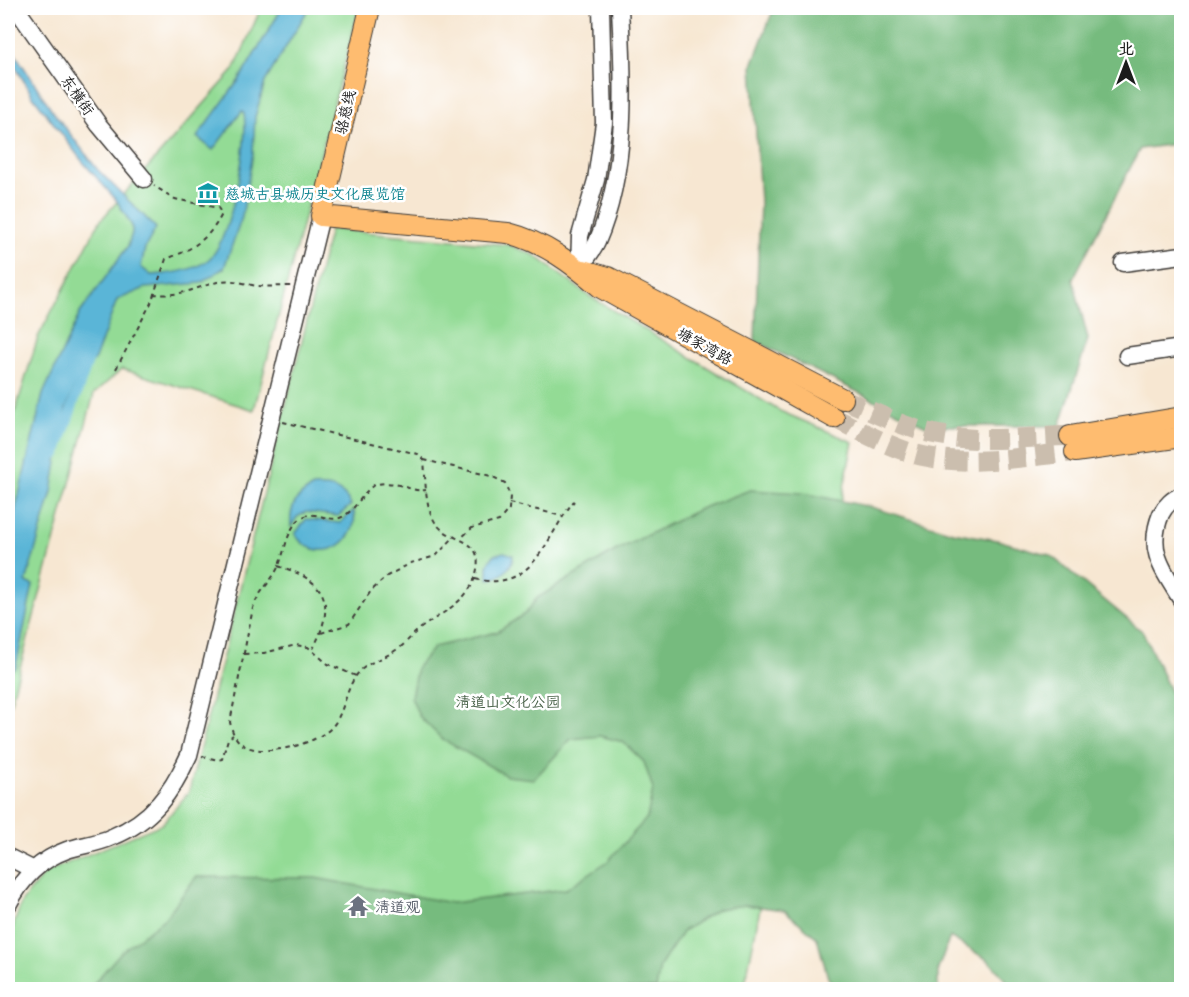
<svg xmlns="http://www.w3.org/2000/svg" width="1189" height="997" viewBox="0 0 1189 997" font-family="Delius,'LXGW WenKai TC',sans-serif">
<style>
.green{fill:#93db95;stroke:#587c58;stroke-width:1.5}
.forest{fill:#76bb7e;stroke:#496c4d;stroke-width:1.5}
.water{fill:#5ab5d7;stroke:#3b687a;stroke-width:1.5}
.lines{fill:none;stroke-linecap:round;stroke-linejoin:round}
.canal{stroke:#5ab5d7;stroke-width:10}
.major-tunnel{stroke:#cbbeae;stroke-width:20;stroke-dasharray:20 10;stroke-linecap:butt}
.minor-casing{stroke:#3d3a37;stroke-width:19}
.major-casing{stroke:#3d3a37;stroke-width:22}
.path{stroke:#3d3a37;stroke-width:2;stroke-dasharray:4.5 4.5;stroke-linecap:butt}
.minor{stroke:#fff;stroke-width:16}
.major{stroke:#febc70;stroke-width:20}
.labels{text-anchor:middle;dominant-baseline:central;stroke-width:5;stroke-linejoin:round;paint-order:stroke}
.street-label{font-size:15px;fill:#1c1c1c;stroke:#fff}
.culture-label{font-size:15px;fill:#0d838f;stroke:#fff;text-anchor:start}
.park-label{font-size:15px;fill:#465f46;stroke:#fff}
.worship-label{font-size:15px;fill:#5b616d;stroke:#fff;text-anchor:start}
</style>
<rect width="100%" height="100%" fill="#fff"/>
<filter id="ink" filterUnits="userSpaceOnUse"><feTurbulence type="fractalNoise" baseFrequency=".0167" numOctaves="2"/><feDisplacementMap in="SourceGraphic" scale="12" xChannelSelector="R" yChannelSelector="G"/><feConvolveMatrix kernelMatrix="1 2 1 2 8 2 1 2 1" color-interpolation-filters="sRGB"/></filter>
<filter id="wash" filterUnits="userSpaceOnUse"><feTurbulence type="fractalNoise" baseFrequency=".008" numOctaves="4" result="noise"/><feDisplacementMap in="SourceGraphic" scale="24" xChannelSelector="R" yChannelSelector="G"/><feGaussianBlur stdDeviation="1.35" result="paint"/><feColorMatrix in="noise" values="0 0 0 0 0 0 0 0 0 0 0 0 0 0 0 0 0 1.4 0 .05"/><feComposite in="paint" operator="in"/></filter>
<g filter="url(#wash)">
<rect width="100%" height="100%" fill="#f7e7d2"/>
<g class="green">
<path d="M261,8H359L254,410L122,369L94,394L8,712V435L38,337L100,221L234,70Z"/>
<path d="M330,229L509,245L534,255L589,296L780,411L853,442L744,989L8,990L9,938L22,901L46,872L162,824L189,792Z"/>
</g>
<g class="forest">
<path d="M774,8H1181V143L1140,149L1073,279L1088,339L1060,426H926L755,341L760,202L752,65Z"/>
<path d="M750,490L803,493L871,507L953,532L997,540L1050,555L1143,632L1181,715V989H1014L988,960L950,937L938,969V989H837L828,978L817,938L784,910L745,905L718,909L683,931L660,966L656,989H89L121,952L165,918L196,877L315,878L452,903L566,889L608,861L647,818L653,789L644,762L623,742L600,736L571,739L534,779L507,776L442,739L419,716L411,697L417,667L434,647L497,632L526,613L537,598L615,551L702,508Z"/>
</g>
<g class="water">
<path d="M282,8H309L265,82L255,117L253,153L242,217L224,268L201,283L145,288L117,300L95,359L76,384L66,409L52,492L26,582L33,585L16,667L8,673V540L43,394L80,313L128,246L132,233V226L117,201L82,161L32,95L8,54V43L54,113L98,170L156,228L145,248L141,267L151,275C168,274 195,271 209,259C231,241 249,140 244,113L242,111L213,150L197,137L239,80Z"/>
<path d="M313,487C330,486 343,488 351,505L338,516L306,512L297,517L291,527C289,507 296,496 313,487Z"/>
<path d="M354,510C360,547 315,566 295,534L306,519L340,523Z"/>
<path d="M504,552L513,555C513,567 501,579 488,579V564L494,555Z"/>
</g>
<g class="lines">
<path class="canal" d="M56,454L88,361"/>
</g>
</g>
<g filter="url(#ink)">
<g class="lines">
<g class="major-tunnel">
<path d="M843,399C872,411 900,426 930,433C975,444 1024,437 1070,436"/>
<path d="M834,418C863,432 892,449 923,456C972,467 1026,456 1075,452"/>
</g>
<defs>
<g id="minor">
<path d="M16,8L99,125L144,179"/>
<path d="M1123,263L1182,255"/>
<path d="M579,268L580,236L596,180L604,123L601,8"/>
<path d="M579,269C585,260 593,251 597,242C628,170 624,84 620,8"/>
<path d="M1127,356L1182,348"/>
<path d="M1182,495C1173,498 1165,506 1161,514C1146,550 1163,570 1182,601"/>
<path d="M8,857L32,869"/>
<path d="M8,905C21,879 39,860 67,850C82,845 97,844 112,837C152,821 172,792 189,755L321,216"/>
</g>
<g id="major">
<path d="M370,8L321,216L508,233C544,242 573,264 601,288L834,418"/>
<path d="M583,270L608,277L843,399"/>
<path d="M1070,436L1182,417"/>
<path d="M1075,452L1182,437"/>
</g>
</defs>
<use href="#minor" class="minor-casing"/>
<use href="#major" class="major-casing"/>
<g class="path">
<path d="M153,294C185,297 194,287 222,281C235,279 246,285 259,286C269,287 281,286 292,286"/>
<path d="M116,369L151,303L166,259C192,250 210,238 222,214L218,208L175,199L154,186"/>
<path d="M283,422L418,454L424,460C426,480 424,504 435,522C450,545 488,535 475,577C467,604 436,615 416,632C409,638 405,645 396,650C385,658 371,661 361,670C345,685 346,711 332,727C317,744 264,758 243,745C235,739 232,732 230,722L253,608C258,593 267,586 275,573C286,556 285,525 305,516C317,511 329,523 342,517C355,511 362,493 374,485C397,478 409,493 426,490"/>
<path d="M424,460L491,476L505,483L510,496L509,509L499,521L472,528L462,537"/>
<path d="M509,503L562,516"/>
<path d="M278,566C328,581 336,603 313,649"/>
<path d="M475,579C535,593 545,537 574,501"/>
<path d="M321,633L349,624L371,591L387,576L411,563L436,556L455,536"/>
<path d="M244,654L264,653L296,645L308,647L328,664L356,676"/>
<path d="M202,756L218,760L222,759L228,739L233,735"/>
</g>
<use href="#minor" class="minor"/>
<use href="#major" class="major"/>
</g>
</g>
<defs>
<symbol id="museum-bare" viewBox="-9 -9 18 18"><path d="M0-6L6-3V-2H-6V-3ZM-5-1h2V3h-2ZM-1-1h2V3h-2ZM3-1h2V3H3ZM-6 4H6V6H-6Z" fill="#0f9aa8" stroke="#fff" stroke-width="2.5" paint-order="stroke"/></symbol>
<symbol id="temple-bare" viewBox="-9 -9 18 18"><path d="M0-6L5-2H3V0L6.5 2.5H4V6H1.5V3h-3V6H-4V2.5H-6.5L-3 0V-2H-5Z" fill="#6b7280" stroke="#fff" stroke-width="2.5" paint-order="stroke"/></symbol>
</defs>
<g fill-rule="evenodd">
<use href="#museum-bare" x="193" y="178" width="30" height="30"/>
<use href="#temple-bare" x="343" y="891" width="30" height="30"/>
</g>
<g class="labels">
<g class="street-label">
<text transform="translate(78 95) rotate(55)">东横街</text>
<text transform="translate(345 112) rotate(-77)">骆慈线</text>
<text transform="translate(705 346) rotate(29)">塘家湾路</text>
</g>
<g class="culture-label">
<text x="225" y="193">慈城古县城历史文化展览馆</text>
</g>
<g class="park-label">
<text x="508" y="701">清道山文化公园</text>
</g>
<g class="worship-label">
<text x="375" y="906">清道观</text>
</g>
</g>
<rect width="1189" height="997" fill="none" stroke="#fff" stroke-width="30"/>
<g transform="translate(1126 63)" stroke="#ffffff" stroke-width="4.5" paint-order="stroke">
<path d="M0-4.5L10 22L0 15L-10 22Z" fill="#1c1c1c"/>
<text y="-9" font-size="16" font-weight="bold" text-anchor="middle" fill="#1c1c1c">北</text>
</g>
</svg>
